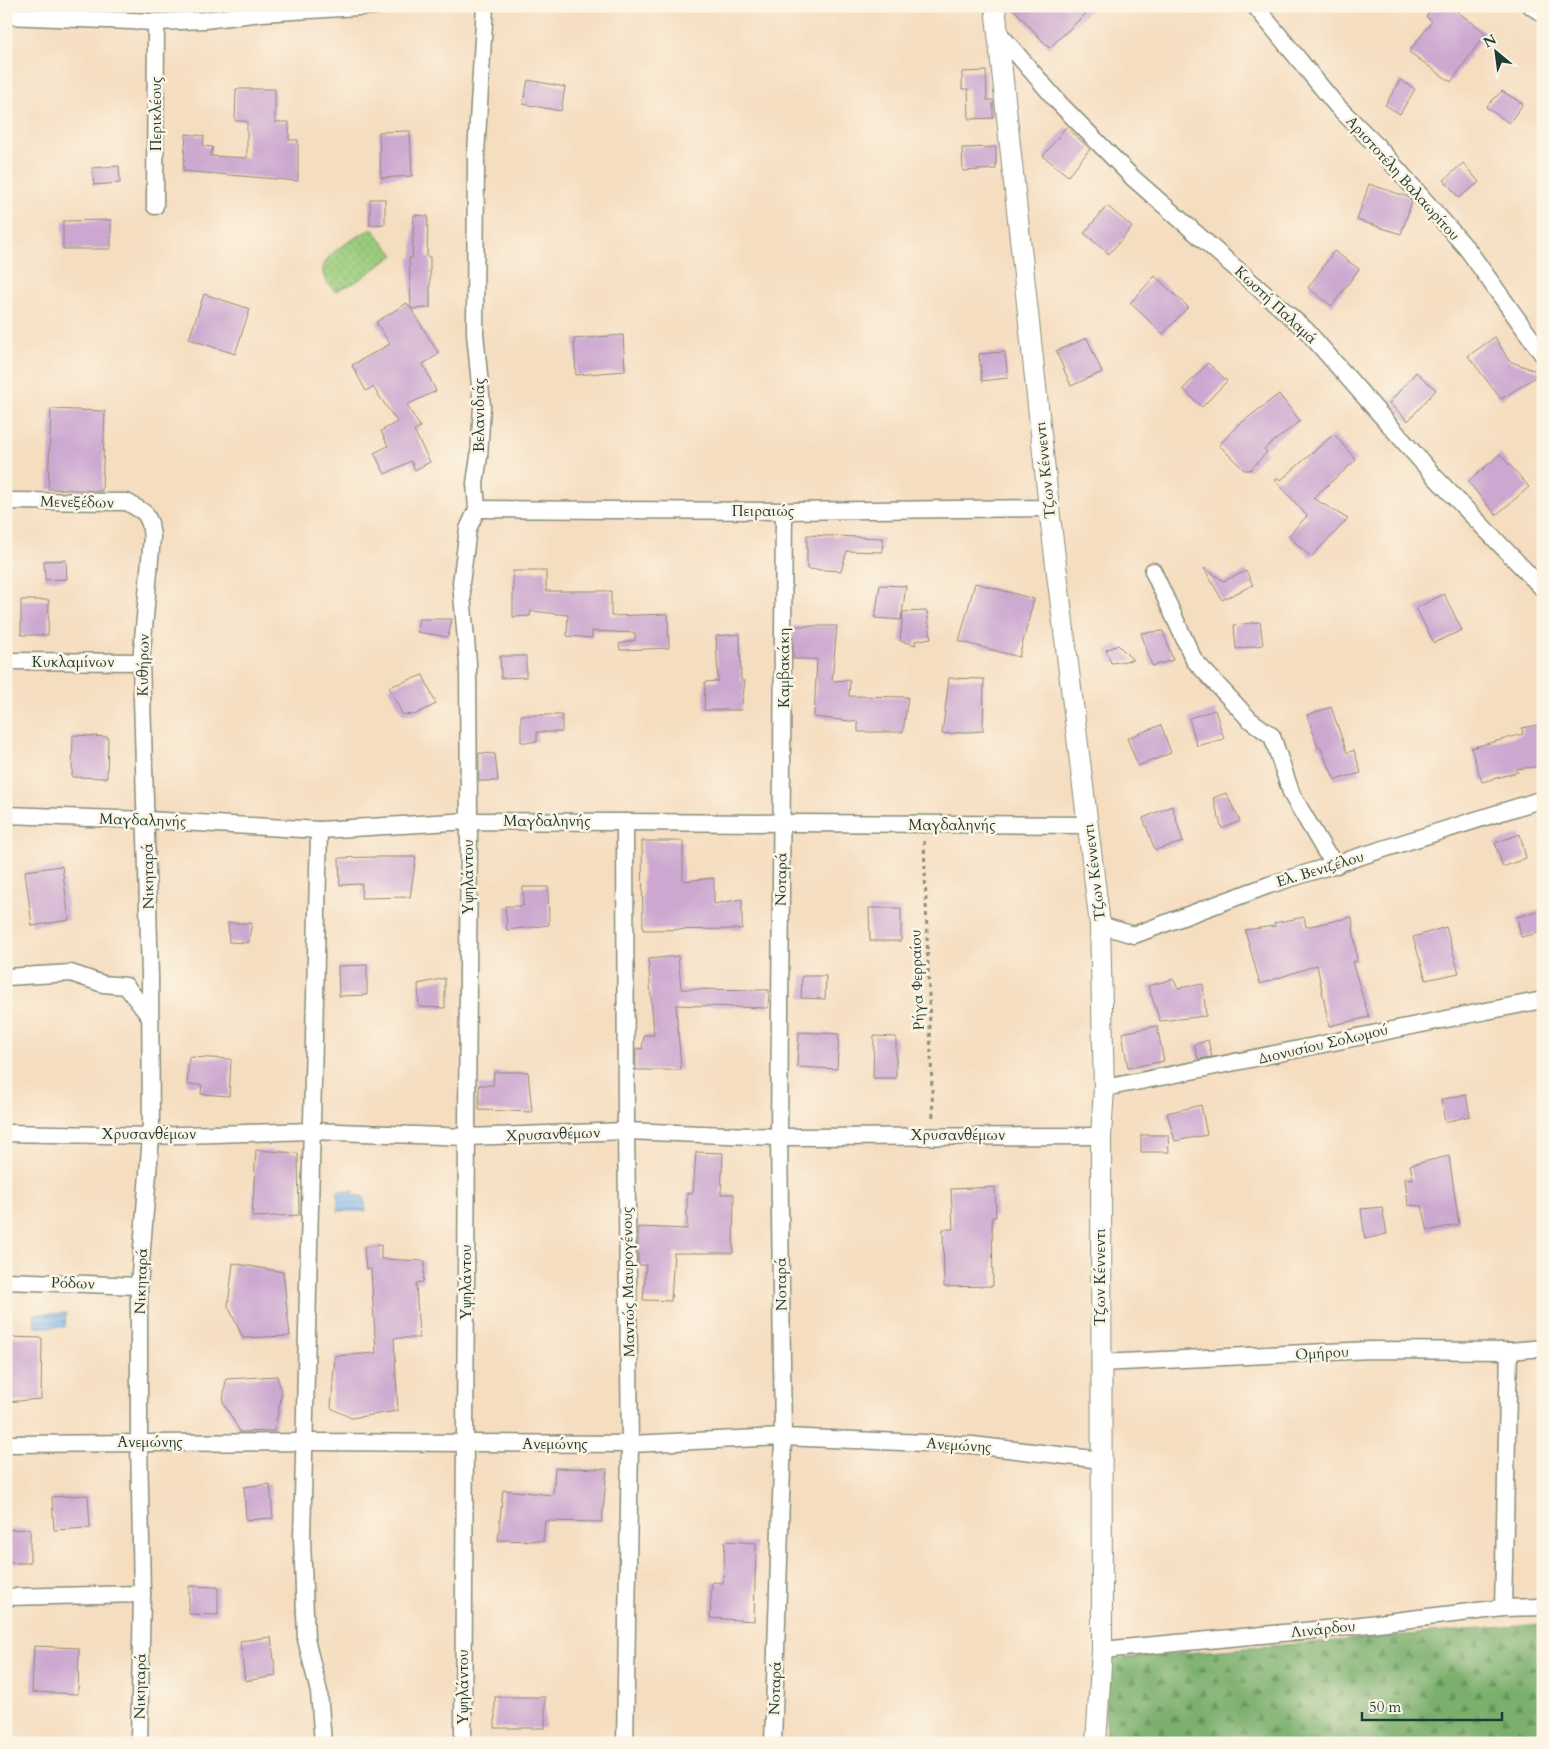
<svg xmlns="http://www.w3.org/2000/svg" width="1549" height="1749" viewBox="0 0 1549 1749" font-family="Cardo,serif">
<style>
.green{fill:url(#green-dots);stroke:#5c8458}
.forest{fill:url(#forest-firs);stroke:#4c7650}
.water{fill:url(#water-rules);stroke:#4e7a92}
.building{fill:#cca7d0}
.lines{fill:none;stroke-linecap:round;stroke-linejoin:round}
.minor-casing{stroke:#8a8d7a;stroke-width:19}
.tertiary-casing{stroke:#8a8d7a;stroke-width:22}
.path{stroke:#8a8d7a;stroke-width:3;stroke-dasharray:4 4;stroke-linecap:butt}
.minor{stroke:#fff;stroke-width:16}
.tertiary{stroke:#fff;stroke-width:20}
.labels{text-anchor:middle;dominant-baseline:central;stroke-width:5;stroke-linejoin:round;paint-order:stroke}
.street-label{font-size:15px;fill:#1f3d34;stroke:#fcf5e5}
</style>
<defs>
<pattern id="green-dots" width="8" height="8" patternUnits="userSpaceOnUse" patternTransform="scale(1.25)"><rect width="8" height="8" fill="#98cb7c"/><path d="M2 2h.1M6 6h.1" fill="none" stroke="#7ba666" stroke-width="1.8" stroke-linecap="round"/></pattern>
<pattern id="forest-firs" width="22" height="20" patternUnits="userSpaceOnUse" patternTransform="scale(1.25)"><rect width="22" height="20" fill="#7aaf6c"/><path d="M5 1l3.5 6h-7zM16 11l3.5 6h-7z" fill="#63905a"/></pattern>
<pattern id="water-rules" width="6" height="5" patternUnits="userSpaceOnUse" patternTransform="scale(1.25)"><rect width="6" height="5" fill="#7eb7ef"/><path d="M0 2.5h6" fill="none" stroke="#6796c2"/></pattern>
</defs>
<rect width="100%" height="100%" fill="#fcf5e5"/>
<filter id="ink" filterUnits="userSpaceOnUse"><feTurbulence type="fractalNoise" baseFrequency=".02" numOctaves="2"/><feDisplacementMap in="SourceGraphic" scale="10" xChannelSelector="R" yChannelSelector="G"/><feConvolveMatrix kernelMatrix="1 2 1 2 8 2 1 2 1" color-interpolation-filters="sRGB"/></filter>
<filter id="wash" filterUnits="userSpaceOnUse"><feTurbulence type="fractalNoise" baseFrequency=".0096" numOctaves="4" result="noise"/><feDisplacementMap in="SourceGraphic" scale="20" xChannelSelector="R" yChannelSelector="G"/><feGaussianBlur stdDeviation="1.12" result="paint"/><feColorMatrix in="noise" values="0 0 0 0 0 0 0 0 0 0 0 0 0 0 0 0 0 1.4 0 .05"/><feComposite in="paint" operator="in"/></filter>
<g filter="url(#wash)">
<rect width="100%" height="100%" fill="#f5ddc0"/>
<path class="green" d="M372,228L394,255L356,282L335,291C300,262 350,242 372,228Z"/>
<path class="forest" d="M1543,1624V1743H1108L1105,1712L1110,1659Z"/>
<g class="water">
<path d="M338,1191H354L353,1195L364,1197L366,1211H338Z"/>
<path d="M66,1313L65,1327H35L34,1314Z"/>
</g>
<g id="blocks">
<g class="building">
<path d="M1011,6H1094L1049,48Z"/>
<path d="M1433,6H1450L1486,33L1451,82L1409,52L1432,21L1426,17Z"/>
<path d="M986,71L987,100H993V118L969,119L968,89H962V72Z"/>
<path d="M528,80L565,87L561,111L523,104Z"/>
<path d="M1400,80L1415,89L1400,114L1385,105Z"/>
<path d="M236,89H275V122H289V140H298V181L183,171L186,134L204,136L203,146L213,147L210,156L247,158V121H235Z"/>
<path d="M1502,91L1523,104L1509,123L1486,107Z"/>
<path d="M1066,127L1090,149L1068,176L1043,156Z"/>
<path d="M410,131L412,176L381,178L379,132Z"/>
<path d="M996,147V169L963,171L962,148Z"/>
<path d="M1463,163L1479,182L1459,198L1444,180Z"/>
<path d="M119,166L120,183L94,185L92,168Z"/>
<path d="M1369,184L1408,197L1412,201L1401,234L1357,220Z"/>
<path d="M370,199H385V224L370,225Z"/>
<path d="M1107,206L1132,227L1109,254L1084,233Z"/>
<path d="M414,215L428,216L427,257H430V308L411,309L439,354L423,364L436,391L407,405L420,427L414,431L430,462L415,470L411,461L385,474L374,453L388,446L381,431L397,422L373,387L366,391L352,365L390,344L376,322L407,303L411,309L409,258H412Z"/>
<path d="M111,220V249H63V221Z"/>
<path d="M1334,251L1359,269L1332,306L1308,288Z"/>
<path d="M1155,276L1188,307L1163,334L1130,303Z"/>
<path d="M204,294L250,309L235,354L189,339Z"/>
<path d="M623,335L625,371L576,375L574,339Z"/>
<path d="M1495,337L1509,361L1542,373L1501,399L1468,356Z"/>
<path d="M1087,338L1102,372L1071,386L1056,351Z"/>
<path d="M1005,352L1008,378L982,381L979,354Z"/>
<path d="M1208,363L1227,381L1202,407L1183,389Z"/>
<path d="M1416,372L1436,390L1408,421L1389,403Z"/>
<path d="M1279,394L1300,421L1264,449L1267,452L1250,470H1244L1219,445L1237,426Z"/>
<path d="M51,409L105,411L102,491L48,489Z"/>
<path d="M1334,434L1356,460L1313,498L1348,519L1311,557L1288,536L1307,516L1275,480L1277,478L1281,480Z"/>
<path d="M1500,454L1529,487L1496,515L1468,482Z"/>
<path d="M807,535L883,538L882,552L847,551L841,571L807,569Z"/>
<path d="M66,560L67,579L45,580L44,561Z"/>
<path d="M1204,568L1224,581L1246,571L1253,585L1222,600Z"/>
<path d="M513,571H546V591H611V616L668,614L669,648L620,650L619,644L635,640V633L592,631V638L567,636L568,615L531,611L530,616L513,617Z"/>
<path d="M975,583L1034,599L1019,657L959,641Z"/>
<path d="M880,585L906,586L901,620L875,618Z"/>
<path d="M1444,594L1462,630L1434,643L1416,608Z"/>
<path d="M21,600H49L48,635H21Z"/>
<path d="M927,611L931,638L915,641L916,645L900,641L903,612Z"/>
<path d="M419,619H452L448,637L417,632Z"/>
<path d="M1260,622L1263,645L1236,649L1234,625Z"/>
<path d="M793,626H837L832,681L850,680L849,696L908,697L903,732H858V722L814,717L817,659H793Z"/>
<path d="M1163,631L1173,660L1152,666L1141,633Z"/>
<path d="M740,634L741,681H745L741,710H704L705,682L718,681L716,636Z"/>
<path d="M1118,645L1133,660L1111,663L1106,650Z"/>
<path d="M500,656H526V677L501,678Z"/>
<path d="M423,675L436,704L414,715L402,714L389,687Z"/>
<path d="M949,678L984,679L983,731L942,734Z"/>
<path d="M1331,707L1347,753L1354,750L1361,773L1335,780L1320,747H1318L1307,715Z"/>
<path d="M1215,710L1224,739L1197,746L1189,718Z"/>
<path d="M521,715H562V732H537V742H521Z"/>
<path d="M1543,724V766L1516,769L1518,772L1482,782L1471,748L1523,734L1522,728Z"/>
<path d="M1161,725L1171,753L1138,766L1127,738Z"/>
<path d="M73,735L108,737L107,778L72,777Z"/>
<path d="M479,753L495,754L498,781H479Z"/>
<path d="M1226,793L1240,821L1222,829L1213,798Z"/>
<path d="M1172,806L1183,842L1155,850L1143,818Z"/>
<path d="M1520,834L1526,858L1503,867L1495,843Z"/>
<path d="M642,841H683V881L714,878V904L742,899V929L643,930Z"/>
<path d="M374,857H416L410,897L361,898L362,884L340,885L339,858Z"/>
<path d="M62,866L69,920L32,926L25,871Z"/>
<path d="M523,887H548L549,925L507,930L505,906H523Z"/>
<path d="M869,908H901V941H870Z"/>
<path d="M1543,909V932L1521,937L1517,917Z"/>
<path d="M1304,917L1306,927L1352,917L1357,961L1352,962L1369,1017L1329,1026L1317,965L1260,984L1245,930L1275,926L1274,923Z"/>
<path d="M228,923H252L248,943L229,942Z"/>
<path d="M1446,927L1459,973L1426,980L1413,937Z"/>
<path d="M678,956L681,989L769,990L768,1008L676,1005L681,1070H636V1048L642,1049L644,1035H654L648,959Z"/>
<path d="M367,965V995L339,996L338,966Z"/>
<path d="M802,976H826L825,999L801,998Z"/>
<path d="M445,978V1008L419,1007L418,984Z"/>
<path d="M1173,979L1178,988L1203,984L1206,1016L1160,1021L1148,986Z"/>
<path d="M1157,1026L1164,1061L1128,1068L1122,1033Z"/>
<path d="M799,1032L839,1034L837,1069L797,1067Z"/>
<path d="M874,1036L896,1037V1078H873Z"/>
<path d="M1208,1040L1212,1057L1198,1059L1194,1045Z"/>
<path d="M189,1057L231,1059L229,1096L201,1094L202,1085H187Z"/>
<path d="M494,1072H528L532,1112L479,1110V1085H493Z"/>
<path d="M1466,1094L1470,1116L1445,1122L1441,1100Z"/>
<path d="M1201,1105L1207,1135L1175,1141L1167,1113Z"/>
<path d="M1141,1135H1168L1169,1152H1141Z"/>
<path d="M256,1150L298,1153L299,1215L252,1217Z"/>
<path d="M696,1152L723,1153L721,1194H734L733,1253H674L671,1301L643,1300L646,1265H638V1227L687,1229V1193H693Z"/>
<path d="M1449,1156L1459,1224L1428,1231L1422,1206L1408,1205L1405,1178L1413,1179L1410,1165Z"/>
<path d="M995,1187L996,1217H992L993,1286L944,1287L943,1229H953L951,1189Z"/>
<path d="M1382,1207L1387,1234L1365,1239L1361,1209Z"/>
<path d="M381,1245V1259L425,1261L423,1282L416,1283L419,1338H394L398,1411L351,1418L331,1408L335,1356L376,1353L371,1269H366L364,1247Z"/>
<path d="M233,1263L283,1272L290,1336L243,1338L228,1306Z"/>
<path d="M6,1337L42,1338L41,1399L6,1402Z"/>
<path d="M277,1376L282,1393L274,1431L240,1432L223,1402L226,1379Z"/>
<path d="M555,1468L607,1469L602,1522L545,1521L543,1541L498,1540L503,1490L553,1495Z"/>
<path d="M270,1484L273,1518L246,1520L244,1487Z"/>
<path d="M88,1495L90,1528L54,1530L52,1497Z"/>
<path d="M30,1529V1563H6V1530Z"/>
<path d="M725,1541L756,1543L754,1621L710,1618L712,1582L723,1583Z"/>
<path d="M189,1586L218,1587V1615L189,1614Z"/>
<path d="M271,1637L276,1676L245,1681L240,1641Z"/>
<path d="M34,1646L79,1648L78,1694L32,1692Z"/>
<rect x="495" y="1697" width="50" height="31"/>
</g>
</g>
</g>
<g filter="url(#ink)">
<use href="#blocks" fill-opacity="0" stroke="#8a8d7a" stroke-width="1"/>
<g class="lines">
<defs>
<g id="minor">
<path d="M1255,6L1336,105L1378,147L1468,250L1543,355"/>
<path d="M1531,6L1543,14"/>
<path d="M6,16L156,22L205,20L262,13L374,6"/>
<path d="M998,32L1059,103L1133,178L1306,330L1435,477L1543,589"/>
<path d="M155,206L156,22"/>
<path d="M6,501L127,502L145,513L150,523L152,537L141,662L150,976L151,1136L139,1286V1442L142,1594L139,1743"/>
<path d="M477,509L784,511L1049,508"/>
<path d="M1153,571L1194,660L1250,720L1272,736L1292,795L1325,851L1337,865"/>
<path d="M6,661L141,662"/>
<path d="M6,815L147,820L319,830L469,821L1089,825"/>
<path d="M319,830L302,1539L306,1639L319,1692L323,1743"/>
<path d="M1100,925L1134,935L1269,885L1543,799"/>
<path d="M6,977L71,973L103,984L126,986L150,1017"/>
<path d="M1104,1088C1251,1060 1396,1028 1543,1000"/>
<path d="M6,1133L151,1136L311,1131L467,1137L626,1131L779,1137L1101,1136"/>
<path d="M6,1281L139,1286"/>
<path d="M1100,1363L1371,1350L1509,1351L1543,1348"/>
<path d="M6,1444L306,1442L630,1444L783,1437L972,1445L1102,1460"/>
<path d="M6,1597L142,1594"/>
<path d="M1503,1608L1509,1351"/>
<path d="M1102,1650L1336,1628L1503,1608L1543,1607"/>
<path d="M463,1743L469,821L468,663L461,583L468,529L477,509L475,483L479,457L482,406L475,333L476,154L485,6"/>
<path d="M625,1743L630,1444L626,1131L625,822"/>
<path d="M773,1743L783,1437L779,1137L784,511"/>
</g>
<path id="tertiary" d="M995,6L1049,508L1100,925L1104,1088L1101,1136L1102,1650L1096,1743"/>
</defs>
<use href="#minor" class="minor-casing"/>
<use href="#tertiary" class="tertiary-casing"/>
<path class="path" d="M924,841L933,1119"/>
<use href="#minor" class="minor"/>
<use href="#tertiary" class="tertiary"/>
</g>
</g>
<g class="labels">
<g class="street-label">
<text transform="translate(156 114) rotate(-90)">Περικλέους</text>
<text transform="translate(1403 178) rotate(48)">Αριστοτέλη Βαλαωρίτου</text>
<text transform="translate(1276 305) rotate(43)">Κωστή Παλαμά</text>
<text transform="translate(479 415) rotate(-90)">Βελανιδιάς</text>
<text transform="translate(1045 470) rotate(-96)">Τζων Κέννεντι</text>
<text transform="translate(77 502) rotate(1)">Μενεξέδων</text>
<text x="763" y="511">Πειραιώς</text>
<text x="73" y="662">Κυκλαμίνων</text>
<text transform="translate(143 665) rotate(-89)">Κυθήρων</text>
<text transform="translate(784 668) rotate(-90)">Καμβακάκη</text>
<text transform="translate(143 820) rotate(2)">Μαγδαληνής</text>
<text x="547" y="821">Μαγδαληνής</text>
<text x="952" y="825">Μαγδαληνής</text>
<text transform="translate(1320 869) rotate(-17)">Ελ. Βενιζέλου</text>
<text transform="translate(1094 872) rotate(-97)">Τζων Κέννεντι</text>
<text transform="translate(148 876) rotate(-91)">Νικηταρά</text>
<text transform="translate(468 877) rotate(-90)">Υψηλάντου</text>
<text transform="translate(781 879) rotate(-89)">Νοταρά</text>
<text transform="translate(917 980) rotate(-92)">Ρήγα Φερραίου</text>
<text transform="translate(1323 1044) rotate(-13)">Διονυσίου Σολωμού</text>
<text x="149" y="1134">Χρυσανθέμων</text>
<text transform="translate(553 1134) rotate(-2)">Χρυσανθέμων</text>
<text x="958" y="1135">Χρυσανθέμων</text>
<text transform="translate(1100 1277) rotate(-90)">Τζων Κέννεντι</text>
<text transform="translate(141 1281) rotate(-88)">Νικηταρά</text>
<text transform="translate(466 1282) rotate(-90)">Υψηλάντου</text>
<text transform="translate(628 1282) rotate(-91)">Μαντώς Μαυρογένους</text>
<text transform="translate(73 1283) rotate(2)">Ρόδων</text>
<text transform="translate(781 1284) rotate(-91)">Νοταρά</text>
<text transform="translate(1322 1353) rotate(-3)">Ομήρου</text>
<text x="150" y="1442">Ανεμώνης</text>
<text x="555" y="1444">Ανεμώνης</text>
<text transform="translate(959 1445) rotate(4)">Ανεμώνης</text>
<text transform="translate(1323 1629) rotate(-6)">Λινάρδου</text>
<text transform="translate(140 1686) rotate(-89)">Νικηταρά</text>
<text transform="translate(463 1687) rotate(-90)">Υψηλάντου</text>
<text transform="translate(775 1688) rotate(-88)">Νοταρά</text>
</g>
</g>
<rect width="1549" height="1749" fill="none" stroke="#fcf5e5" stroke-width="25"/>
<g transform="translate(1496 52) rotate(331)" stroke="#fcf5e5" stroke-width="4" paint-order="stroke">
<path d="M0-4L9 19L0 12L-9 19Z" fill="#1f3d34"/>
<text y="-8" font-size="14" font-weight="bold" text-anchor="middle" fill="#1f3d34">N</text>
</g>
<path d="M1362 1712v8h140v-8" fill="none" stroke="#1f3d34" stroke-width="2.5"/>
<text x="1369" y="1712" font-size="15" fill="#1f3d34" stroke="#fcf5e5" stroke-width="4" paint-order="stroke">50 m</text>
</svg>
